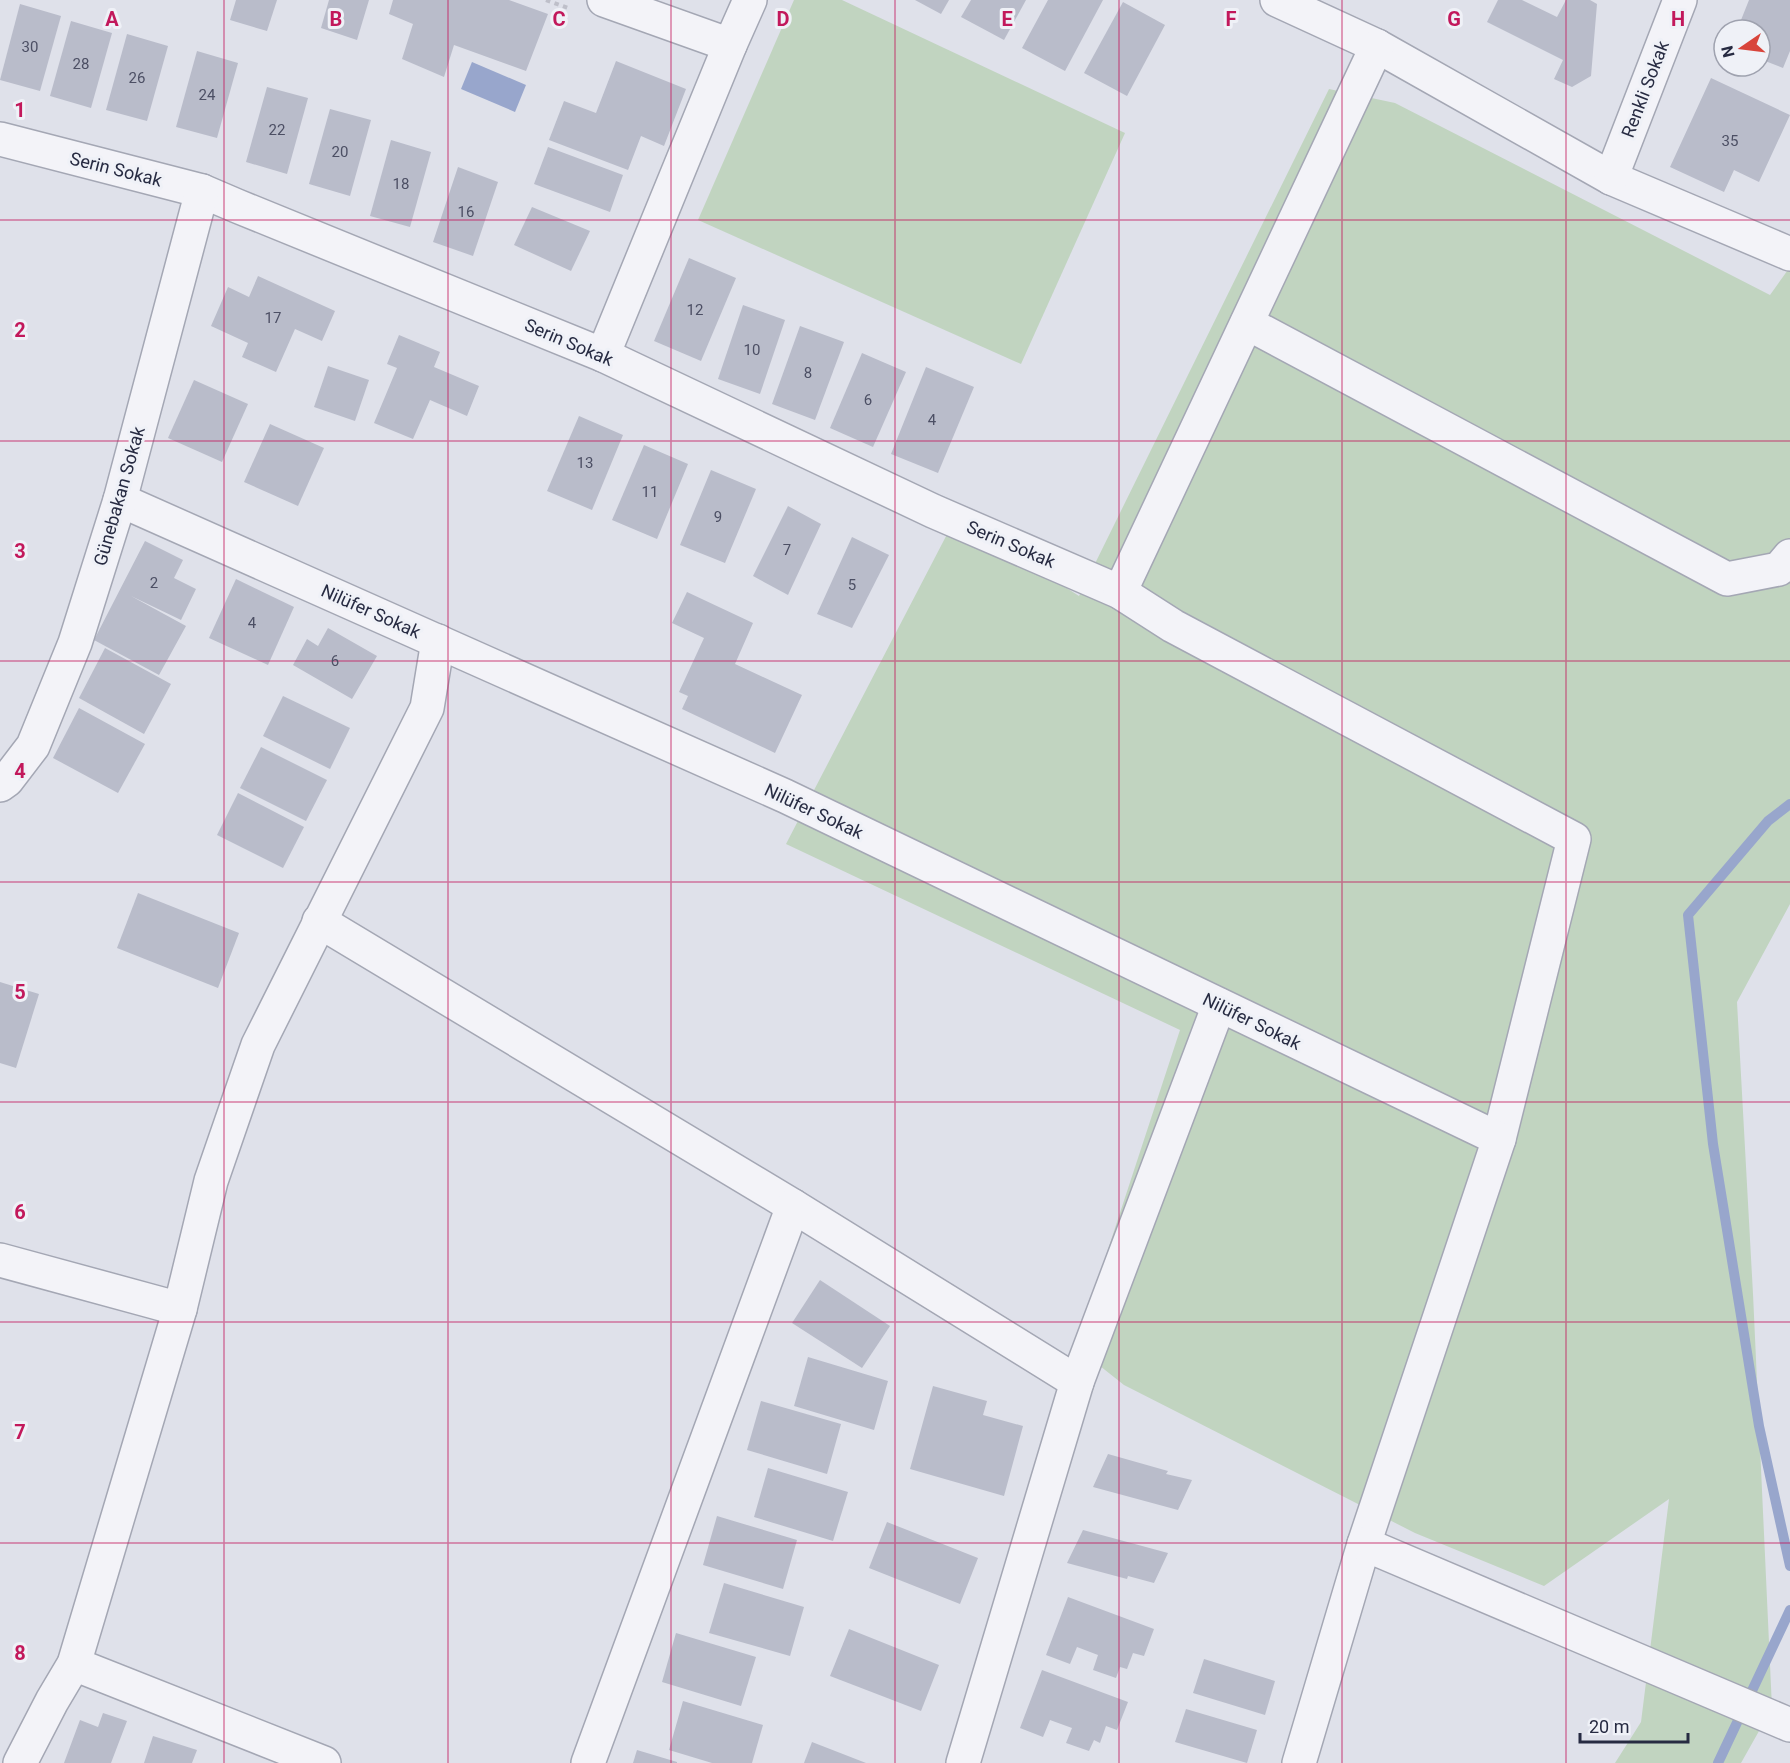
<svg xmlns="http://www.w3.org/2000/svg" width="1790" height="1763" viewBox="0 0 1790 1763" font-family="Roboto,sans-serif">
<style>
.green{fill:#c1d4c0}
.water{fill:#98a6cc}
.lines{fill:none;stroke-linecap:round;stroke-linejoin:round}
.stream{stroke:#98a6cc;stroke-width:10}
.building{fill:#b9bcca}
.minor-casing{stroke:#a4a7b4;stroke-width:36}
.path{stroke:#bebfc9;stroke-width:4;stroke-dasharray:4.5 4.5;stroke-linecap:butt}
.minor{stroke:#f3f3f8;stroke-width:33}
.grid{fill:none;stroke:#c2185b;stroke-width:1.5;stroke-opacity:0.55}
.labels{text-anchor:middle;dominant-baseline:central;stroke-width:6;stroke-linejoin:round;paint-order:stroke}
.number-label{font-size:15px;fill:#4c4f64}
.street-label{font-size:18px;fill:#272b42;stroke:#eff1f7}
.grid-label{font-size:20px;text-anchor:middle;font-weight:bold;fill:#c2185b;stroke:#eff1f7;stroke-width:6;stroke-linejoin:round;paint-order:stroke}
</style>
<rect width="100%" height="100%" fill="#dfe1ea"/>
<g class="green">
<path d="M794,0H842L1125,133L1021,364L698,220Z"/>
<path d="M1329,89L1395,103L1770,295L1790,267V904L1737,1002L1753,1294L1772,1708L1741,1763H1615L1641,1722L1669,1499L1544,1586L1415,1533L1124,1385L1076,1347L1180,1030L786,844L956,517L1079,596Z"/>
</g>
<path class="water" d="M472,62L526,85L515,112L461,89Z"/>
<g class="lines">
<g class="stream">
<path d="M1790,804L1768,821L1688,915L1713,1144L1759,1426L1790,1566"/>
<path d="M1718,1763L1790,1610"/>
</g>
</g>
<g class="building">
<path d="M236,0H277L267,31L230,20Z"/>
<path d="M329,0H369L357,40L321,28Z"/>
<path d="M393,0H509L548,14L526,71L454,45L444,77L402,59L413,24L389,14Z"/>
<path d="M915,0H949L941,14Z"/>
<path d="M971,0H1026L1004,40L961,17Z"/>
<path d="M1048,0H1103L1065,71L1022,48Z"/>
<path d="M1498,0H1522L1557,17L1566,0H1590L1597,4L1591,76L1572,87L1554,79L1563,60L1487,22Z"/>
<path d="M1749,0H1790V51L1783,68L1760,59V30H1737Z"/>
<path d="M1123,2L1165,25L1127,96L1084,73Z"/>
<path d="M20,4L61,16L40,91L0,80Z"/>
<path d="M71,21L112,33L91,108L50,96Z"/>
<path d="M127,34L168,46L147,121L106,110Z"/>
<path d="M197,51L238,63L217,138L176,127Z"/>
<path d="M616,61L686,89L664,146L641,136L628,170L549,140L564,101L596,113Z"/>
<path d="M1711,78L1790,115L1759,182L1734,170L1724,192L1670,167Z"/>
<path d="M267,87L308,98L287,174L246,162Z"/>
<path d="M330,109L371,120L350,196L309,184Z"/>
<path d="M391,140L431,152L410,227L370,216Z"/>
<path d="M548,147L623,175L610,212L534,184Z"/>
<path d="M458,167L498,182L473,256L433,242Z"/>
<path d="M532,207L590,231L571,271L514,245Z"/>
<path d="M689,258L736,278L701,361L654,341Z"/>
<path d="M258,276L335,311L322,341L295,329L276,372L242,357L248,343L211,326L228,287L249,297Z"/>
<path d="M743,305L785,320L760,394L718,379Z"/>
<path d="M800,326L844,342L815,420L772,404Z"/>
<path d="M399,335L440,352L434,367L479,386L467,416L430,400L413,439L374,423L397,368L387,364Z"/>
<path d="M862,353L906,372L873,447L830,428Z"/>
<path d="M328,366L369,380L355,421L314,407Z"/>
<path d="M926,367L974,387L938,473L891,454Z"/>
<path d="M194,380L248,404L222,462L168,438Z"/>
<path d="M579,416L623,435L592,510L547,491Z"/>
<path d="M270,424L324,448L298,506L244,482Z"/>
<path d="M644,445L688,464L657,539L612,520Z"/>
<path d="M711,470L756,489L725,563L680,545Z"/>
<path d="M788,506L821,524L788,595L753,576Z"/>
<path d="M852,537L889,555L852,628L817,614Z"/>
<path d="M145,541L183,560L174,578L196,589L181,620L131,596L186,626L159,675L94,640Z"/>
<path d="M236,579L294,607L268,665L209,638Z"/>
<path d="M687,592L753,623L735,664L802,695L775,753L682,709L688,696L679,692L704,638L672,623Z"/>
<path d="M328,628L377,656L352,699L293,665L307,639L318,646Z"/>
<path d="M105,648L171,684L144,734L79,698Z"/>
<path d="M283,696L350,728L330,769L263,736Z"/>
<path d="M79,708L145,744L118,793L53,758Z"/>
<path d="M261,747L327,780L306,821L240,788Z"/>
<path d="M238,793L304,827L283,868L217,835Z"/>
<path d="M138,893L239,933L218,988L117,948Z"/>
<path d="M0,982L39,994L16,1068L0,1063Z"/>
<path d="M820,1280L890,1326L862,1368L792,1323Z"/>
<path d="M808,1357L888,1381L874,1430L794,1406Z"/>
<path d="M933,1386L987,1401L983,1415L1023,1426L1004,1496L910,1469Z"/>
<path d="M761,1401L841,1424L827,1474L747,1450Z"/>
<path d="M1108,1454L1168,1471L1166,1474L1192,1480L1178,1510L1093,1487Z"/>
<path d="M768,1468L848,1492L833,1541L754,1517Z"/>
<path d="M717,1516L797,1540L783,1589L703,1565Z"/>
<path d="M887,1522L978,1558L960,1604L869,1568Z"/>
<path d="M1083,1530L1168,1553L1154,1583L1128,1576L1127,1579L1067,1563Z"/>
<path d="M724,1583L804,1607L790,1656L709,1633Z"/>
<path d="M1068,1597L1154,1629L1144,1656L1133,1653L1127,1669L1120,1667L1116,1678L1093,1670L1098,1655L1077,1647L1070,1664L1046,1655Z"/>
<path d="M849,1629L939,1665L921,1711L830,1676Z"/>
<path d="M676,1633L756,1657L741,1706L662,1682Z"/>
<path d="M1204,1659L1275,1681L1265,1715L1193,1693Z"/>
<path d="M1042,1670L1128,1702L1117,1730L1106,1726L1100,1743L1094,1740L1089,1751L1066,1743L1072,1728L1050,1720L1043,1737L1020,1728Z"/>
<path d="M683,1701L763,1725L752,1763H712L669,1750Z"/>
<path d="M1186,1709L1257,1730L1247,1763L1175,1742Z"/>
<path d="M103,1713L127,1721L111,1763H64L80,1720L98,1727Z"/>
<path d="M153,1736L197,1750L192,1763H144Z"/>
<path d="M812,1742L866,1763H804Z"/>
<path d="M637,1750L677,1762V1763H633Z"/>
</g>
<g class="lines">
<defs>
<g id="minor">
<path d="M604,0L730,45"/>
<path d="M1277,0L1377,46L1611,178L1790,254"/>
<path d="M0,139L202,191L237,206L603,355L933,511L1120,592L1173,626L1574,839L1499,1139L1364,1544L1299,1763"/>
<path d="M1611,178L1680,0"/>
<path d="M1247,323L1727,579L1779,569L1790,556"/>
<path d="M603,355L730,45L750,0"/>
<path d="M120,500L785,796L1499,1139"/>
<path d="M1120,592L1377,46"/>
<path d="M0,785L7,780L33,746L75,643L120,500L202,191"/>
<path d="M319,921L793,1206L1077,1382"/>
<path d="M0,1260L180,1309"/>
<path d="M1364,1544L1790,1725"/>
<path d="M74,1664L324,1763"/>
<path d="M20,1763L52,1701L74,1664L180,1309L211,1181L258,1045L427,708L438,641"/>
<path d="M588,1763L793,1206"/>
<path d="M963,1763L1077,1382L1219,1005"/>
</g>
</defs>
<use href="#minor" class="minor-casing"/>
<path class="path" d="M546,0L571,9"/>
<use href="#minor" class="minor"/>
</g>
<path class="grid" d="M224,0V1763M448,0V1763M671,0V1763M895,0V1763M1119,0V1763M1342,0V1763M1566,0V1763M0,220H1790M0,441H1790M0,661H1790M0,882H1790M0,1102H1790M0,1322H1790M0,1543H1790"/>
<g class="labels">
<g class="number-label">
<text x="30" y="47">30</text>
<text x="81" y="64">28</text>
<text x="137" y="78">26</text>
<text x="207" y="95">24</text>
<text x="277" y="130">22</text>
<text x="1730" y="141">35</text>
<text x="340" y="152">20</text>
<text x="401" y="184">18</text>
<text x="466" y="212">16</text>
<text x="695" y="310">12</text>
<text x="273" y="318">17</text>
<text x="752" y="350">10</text>
<text x="808" y="373">8</text>
<text x="868" y="400">6</text>
<text x="932" y="420">4</text>
<text x="585" y="463">13</text>
<text x="650" y="492">11</text>
<text x="718" y="517">9</text>
<text x="787" y="550">7</text>
<text x="154" y="583">2</text>
<text x="852" y="585">5</text>
<text x="252" y="623">4</text>
<text x="335" y="661">6</text>
</g>
<g class="street-label">
<text transform="translate(1645 89) rotate(-69)">Renkli Sokak</text>
<text transform="translate(116 169) rotate(14)">Serin Sokak</text>
<text transform="translate(569 342) rotate(23)">Serin Sokak</text>
<text transform="translate(119 496) rotate(-74)">Günebakan Sokak</text>
<text transform="translate(1011 544) rotate(23)">Serin Sokak</text>
<text transform="translate(371 611) rotate(24)">Nilüfer Sokak</text>
<text transform="translate(814 811) rotate(25)">Nilüfer Sokak</text>
<text transform="translate(1252 1021) rotate(26)">Nilüfer Sokak</text>
</g>
</g>
<g class="grid-label">
<text x="112" y="26">A</text>
<text x="336" y="26">B</text>
<text x="559" y="26">C</text>
<text x="783" y="26">D</text>
<text x="1007" y="26">E</text>
<text x="1231" y="26">F</text>
<text x="1454" y="26">G</text>
<text x="1678" y="26">H</text>
<text x="20" y="117">1</text>
<text x="20" y="337">2</text>
<text x="20" y="558">3</text>
<text x="20" y="778">4</text>
<text x="20" y="999">5</text>
<text x="20" y="1219">6</text>
<text x="20" y="1439">7</text>
<text x="20" y="1660">8</text>
</g>
<g transform="translate(1742 48) rotate(256)"><circle r="28" fill="#eff1f7" stroke="#9fa2af" stroke-width="1.5"/>
<path d="M0-4.5L10 22L0 15L-10 22Z" fill="#d8443b"/>
<text y="-9" font-size="16" font-weight="bold" text-anchor="middle" fill="#272b42">N</text>
</g>
<path d="M1580 1733v9h108v-9" fill="none" stroke="#272b42" stroke-width="3"/>
<text x="1589" y="1733" font-size="18" fill="#272b42" stroke="#eff1f7" stroke-width="4.5" paint-order="stroke">20 m</text>
</svg>
